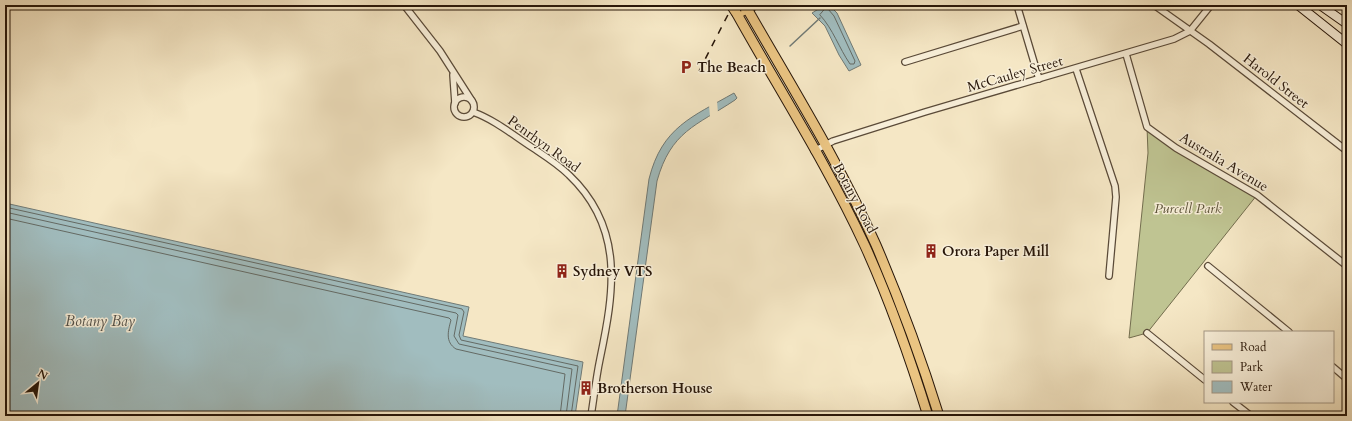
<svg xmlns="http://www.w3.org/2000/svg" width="1352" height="421" viewBox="0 0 1352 421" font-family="Cardo,serif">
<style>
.green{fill:#bfc492;stroke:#736d4e}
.water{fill:#a1bdbf;stroke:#707a76}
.pier{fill:#f5e7c5}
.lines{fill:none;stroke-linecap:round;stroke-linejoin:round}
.shore{stroke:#646a64;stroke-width:1}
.stream{stroke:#707a76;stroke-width:1.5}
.street-casing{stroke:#5a4a38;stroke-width:8}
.secondary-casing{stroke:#271609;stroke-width:10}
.primary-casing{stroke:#271609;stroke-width:11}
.street{stroke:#f8efd9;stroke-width:5.5}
.secondary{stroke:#f8efd9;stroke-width:8}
.primary{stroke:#eac482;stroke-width:9}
.rail{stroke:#271609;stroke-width:1.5;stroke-dasharray:7 7;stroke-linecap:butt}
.primary-bridge-casing{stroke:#271609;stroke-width:11;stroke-linecap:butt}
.primary-bridge{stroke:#eac482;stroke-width:9}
.labels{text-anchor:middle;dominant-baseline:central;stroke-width:3;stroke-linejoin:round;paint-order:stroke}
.poi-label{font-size:14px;font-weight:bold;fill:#271609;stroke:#f8efd9;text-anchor:start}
.street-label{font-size:14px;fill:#271609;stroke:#f8efd9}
.park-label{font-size:14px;font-style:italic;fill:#5c5339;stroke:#f8efd9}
.water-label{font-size:15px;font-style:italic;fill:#525049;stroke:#f8efd9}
</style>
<rect width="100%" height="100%" fill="#f5e7c5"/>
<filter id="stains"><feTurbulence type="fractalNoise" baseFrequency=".005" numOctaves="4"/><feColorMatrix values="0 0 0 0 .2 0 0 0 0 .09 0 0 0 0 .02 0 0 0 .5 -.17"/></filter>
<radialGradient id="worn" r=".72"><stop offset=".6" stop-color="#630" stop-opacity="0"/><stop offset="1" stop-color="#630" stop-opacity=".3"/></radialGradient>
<path class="green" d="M1147,127L1176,148L1257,195L1147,333L1129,338L1148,153Z"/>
<g class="water">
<path d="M825,5H829L837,13L861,65L849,71L839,55L825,26L812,13Z"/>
<path d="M734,93L737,98L735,100C696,126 671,131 657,181L625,416H617L649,179C662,127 692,117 734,93Z"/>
<path d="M5,203L469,307L463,336L583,362L575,416H5Z"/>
</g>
<path class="pier" d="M717,101L718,113L710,117L709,105Z"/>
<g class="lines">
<g class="shore">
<path d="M825,9H828L834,16L855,61L854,64H850C839,48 833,29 820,15Z"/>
<path d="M5,207L462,309L464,312L459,335L461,340L578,366L571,416"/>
<path d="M5,212L456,313L458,315L454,336L459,344L572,369L566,416"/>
<path d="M5,218L449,318L451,320C448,331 445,342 456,349L565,374L560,416"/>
</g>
<path class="stream" d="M790,46L820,18"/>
<defs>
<g id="street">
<path d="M404,5L440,51L472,101"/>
<path d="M1017,5L1039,79"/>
<path d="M1154,5L1209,44L1347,151"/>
<path d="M1126,54L1147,127L1176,148L1257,195L1347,266"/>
<path d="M905,62L1023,26"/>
<path d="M1076,69L1115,186L1116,197L1109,276"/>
<path d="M453,75L455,103"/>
<circle cx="464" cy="107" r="10"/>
<path d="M473,112C495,120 513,135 533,148C545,156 558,164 569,175C625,228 614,292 600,359C596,378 594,397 591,416"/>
<path d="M814,151L833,141L925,112L1174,39L1190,31L1211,5"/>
<path d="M1208,266L1289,332"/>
<path d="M1147,333L1205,380"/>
<path d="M1333,367L1347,379"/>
<path d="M1233,402L1251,416"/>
</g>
<g id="secondary">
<path d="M1298,5L1347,44"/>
<path d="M1320,5L1347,24"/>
</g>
<g id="primary">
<path d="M745,5C790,84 839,162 876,245C900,301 921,358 939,416"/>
<path d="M754,5L737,14C780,91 828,166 865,246C890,301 910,358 928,416"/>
</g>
</defs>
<use href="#street" class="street-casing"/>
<use href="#secondary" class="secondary-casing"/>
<use href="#primary" class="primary-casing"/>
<use href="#street" class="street"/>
<use href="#secondary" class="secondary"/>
<use href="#primary" class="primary"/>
<path class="rail" d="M699,71L733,5"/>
<defs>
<path id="primary-bridge" d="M731,5L737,14"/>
</defs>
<use href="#primary-bridge" class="primary-bridge-casing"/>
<use href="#primary-bridge" class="primary-bridge"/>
</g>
<defs>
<symbol id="parking-bare" viewBox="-9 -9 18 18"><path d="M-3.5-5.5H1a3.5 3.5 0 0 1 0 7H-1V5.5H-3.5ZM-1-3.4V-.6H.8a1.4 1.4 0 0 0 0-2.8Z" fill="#8f2418" stroke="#f8efd9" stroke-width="2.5" paint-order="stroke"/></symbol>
<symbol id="building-bare" viewBox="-9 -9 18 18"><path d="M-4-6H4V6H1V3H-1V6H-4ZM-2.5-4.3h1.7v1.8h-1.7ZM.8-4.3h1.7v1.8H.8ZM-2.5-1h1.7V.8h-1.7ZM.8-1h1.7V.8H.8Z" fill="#8f2418" stroke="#f8efd9" stroke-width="2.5" paint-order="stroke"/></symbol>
</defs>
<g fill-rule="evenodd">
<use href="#parking-bare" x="676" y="57" width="20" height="20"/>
<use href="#building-bare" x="921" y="241" width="20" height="20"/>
<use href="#building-bare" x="552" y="261" width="20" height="20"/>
<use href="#building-bare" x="576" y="378" width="20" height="20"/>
</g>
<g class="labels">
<g class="poi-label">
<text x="697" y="67">The Beach</text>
<text x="942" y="251">Orora Paper Mill</text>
<text x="573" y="271">Sydney VTS</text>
<text x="597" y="388">Brotherson House</text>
</g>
<g class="street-label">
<text transform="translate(1015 74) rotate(-16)">McCauley Street</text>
<text transform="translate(1276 81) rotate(38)">Harold Street</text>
<text transform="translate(544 144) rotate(36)">Penrhyn Road</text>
<text transform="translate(1224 162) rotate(31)">Australia Avenue</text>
<text transform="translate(855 198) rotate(62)">Botany Road</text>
</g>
<g class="park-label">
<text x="1188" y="208">Purcell Park</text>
</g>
<g class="water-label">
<text x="100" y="321">Botany Bay</text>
</g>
</g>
<rect width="1352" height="421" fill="none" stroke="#f5e7c5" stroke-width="20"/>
<rect x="6" y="6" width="1340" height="409" fill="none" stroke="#271609" stroke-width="2"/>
<rect x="10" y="10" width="1332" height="401" fill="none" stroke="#271609"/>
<rect x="1204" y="331" width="130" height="72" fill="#f8efd9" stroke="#a49886"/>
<rect x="1212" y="344" width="20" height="6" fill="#eac482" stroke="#a49886"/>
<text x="1240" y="351" font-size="12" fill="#271609">Road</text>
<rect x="1212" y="361" width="20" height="12" fill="#bfc492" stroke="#a49886"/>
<text x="1240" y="371" font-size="12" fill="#271609">Park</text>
<rect x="1212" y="381" width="20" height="12" fill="#a1bdbf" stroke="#a49886"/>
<text x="1240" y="391" font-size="12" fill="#271609">Water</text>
<g transform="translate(38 383) rotate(29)" stroke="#f8efd9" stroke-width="3" paint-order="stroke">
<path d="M0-3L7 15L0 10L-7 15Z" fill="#271609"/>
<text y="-6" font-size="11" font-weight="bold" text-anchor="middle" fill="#271609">N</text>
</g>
<rect width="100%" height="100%" filter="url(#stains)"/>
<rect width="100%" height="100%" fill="url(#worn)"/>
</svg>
